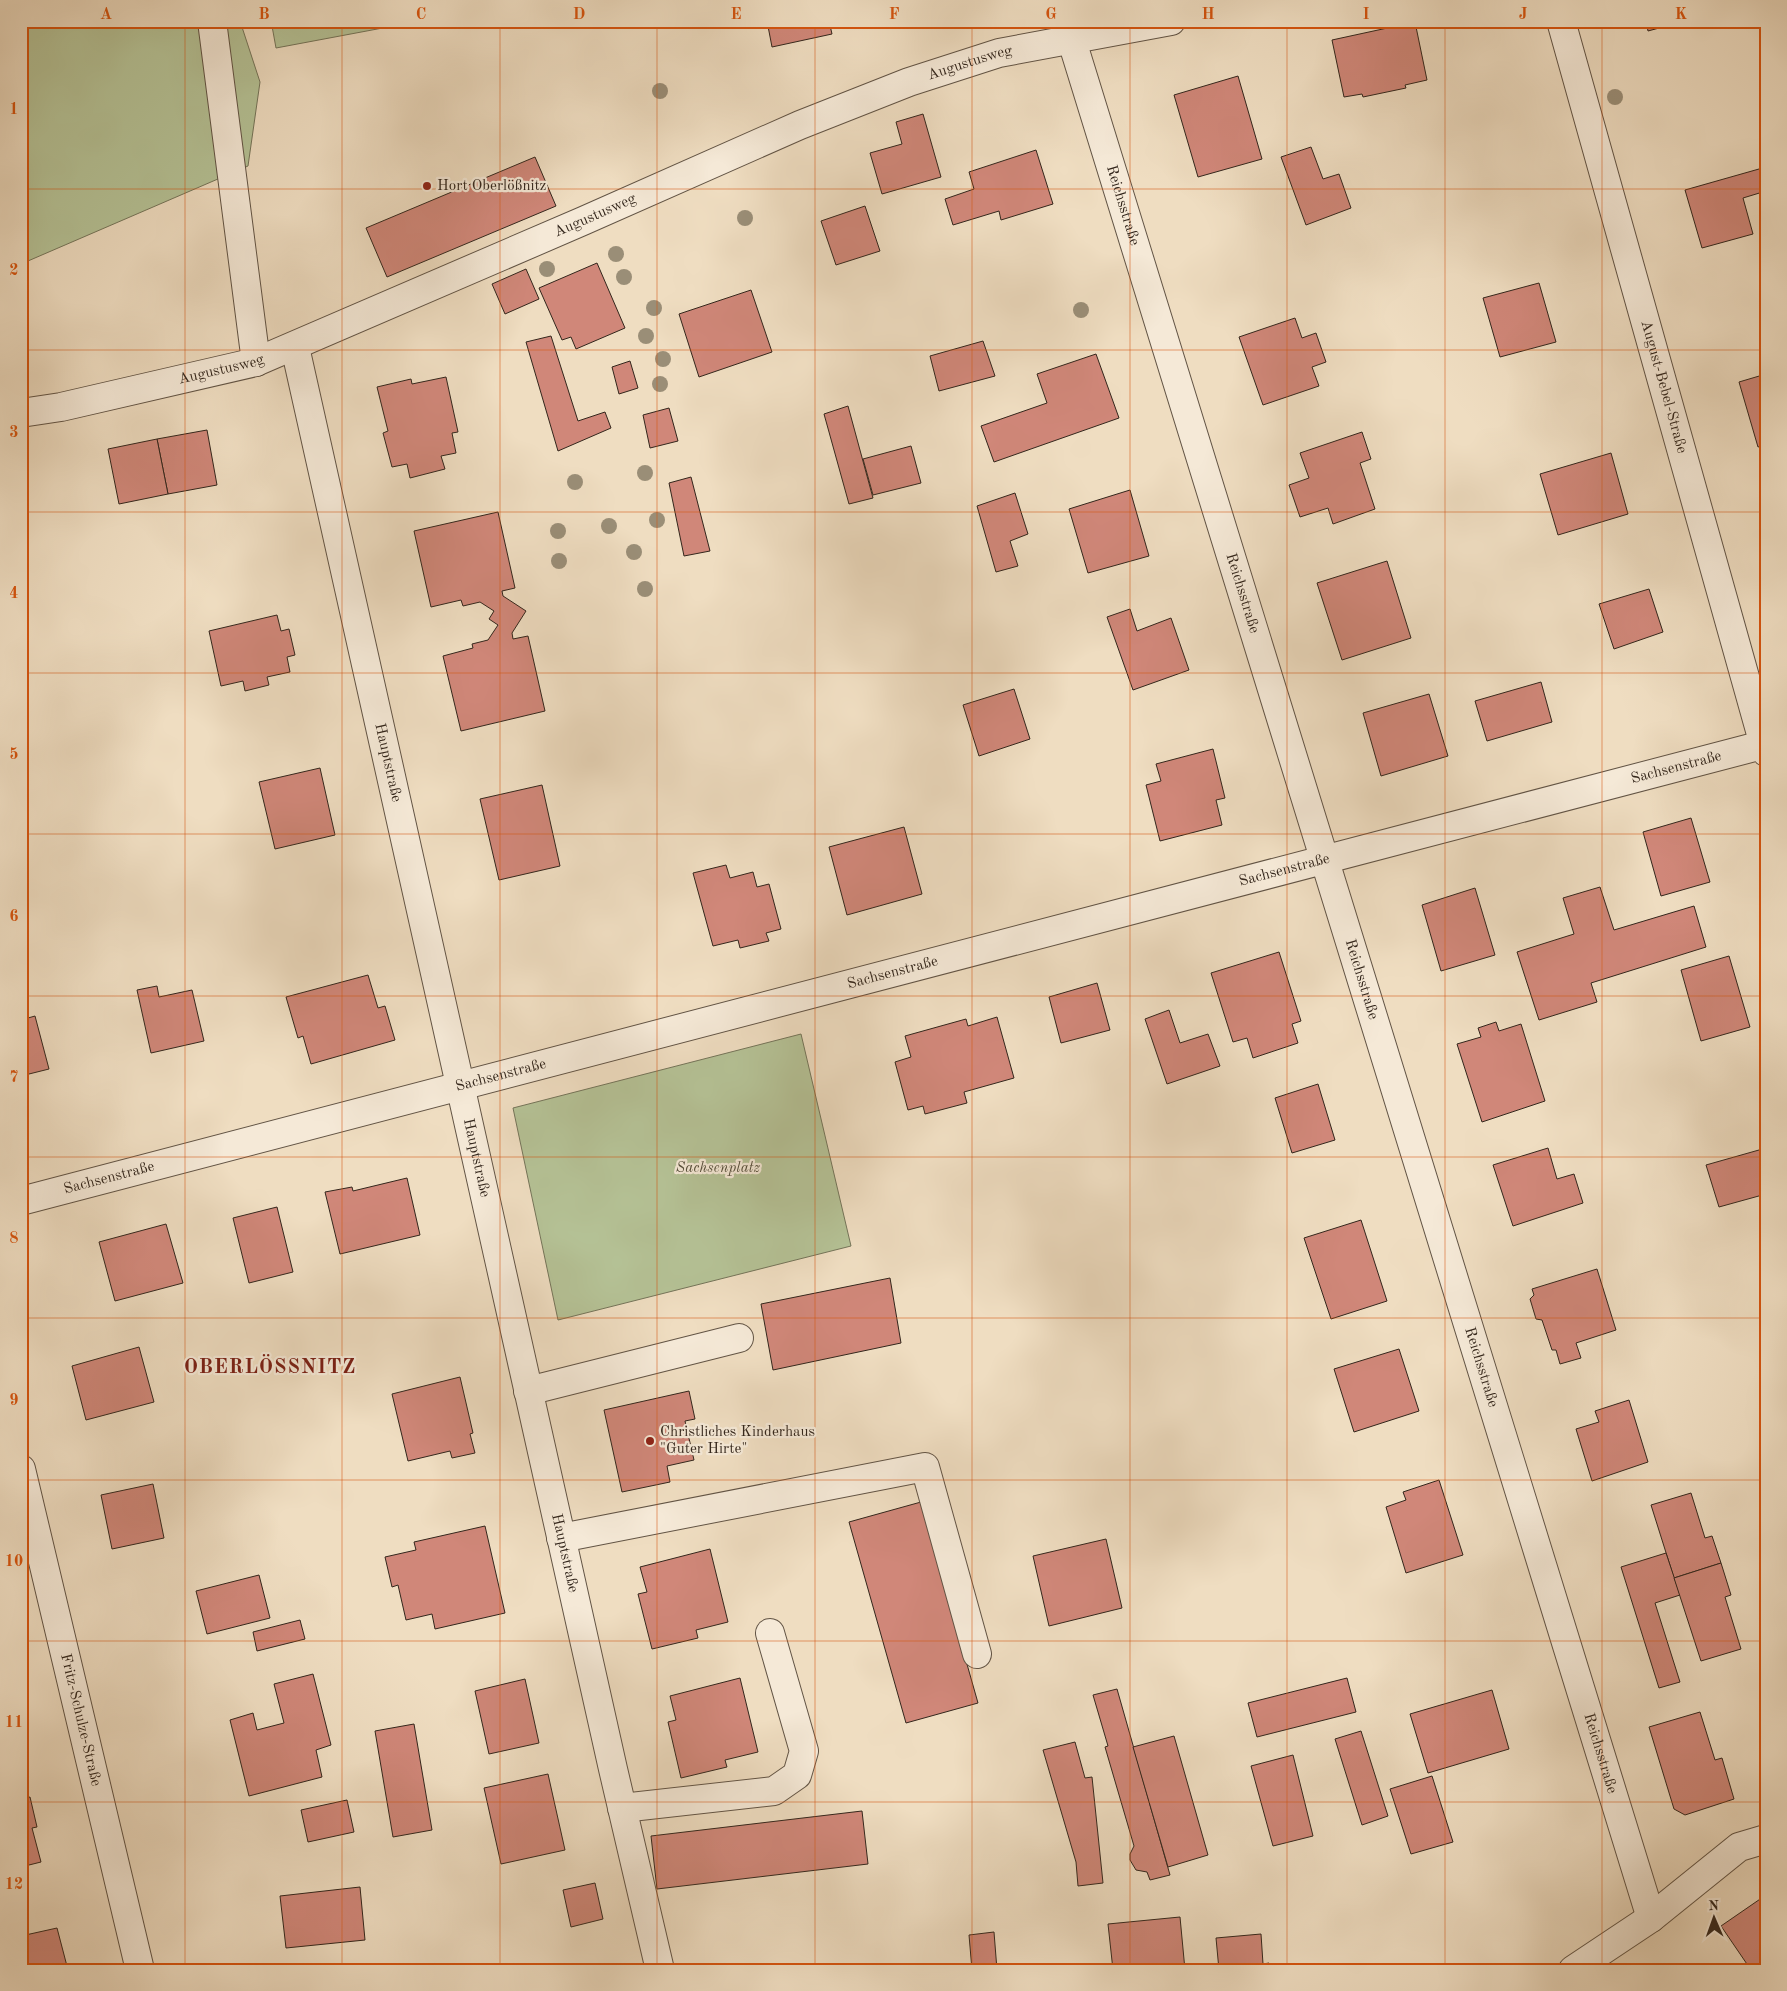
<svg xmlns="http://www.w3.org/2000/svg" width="1787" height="1991" viewBox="0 0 1787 1991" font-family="'Old Standard TT',serif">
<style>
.green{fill:#b5c296;stroke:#747459}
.building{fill:#d08779;stroke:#33261c}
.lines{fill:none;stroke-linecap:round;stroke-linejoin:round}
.minor-casing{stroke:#625445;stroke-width:30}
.minor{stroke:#f5e9d7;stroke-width:28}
.tree{fill:#9a8e77}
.grid{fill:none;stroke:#d6540e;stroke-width:1;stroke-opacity:0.55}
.poi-dot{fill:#8f2418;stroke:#f5e9d7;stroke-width:2}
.labels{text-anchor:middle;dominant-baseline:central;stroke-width:4.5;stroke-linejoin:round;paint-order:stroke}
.street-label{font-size:15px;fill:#33261c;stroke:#f5e9d7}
.poi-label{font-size:15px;fill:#33261c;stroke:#f5e9d7;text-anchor:start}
.park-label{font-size:15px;font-style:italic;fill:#544d3a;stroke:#f5e9d7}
.district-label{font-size:20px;font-weight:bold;letter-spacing:1px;fill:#7a1f14;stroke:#f5e9d7}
.neatline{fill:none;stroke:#d6540e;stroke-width:2}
.grid-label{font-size:16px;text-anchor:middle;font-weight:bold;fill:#d6540e}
</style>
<rect width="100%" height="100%" fill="#efddc1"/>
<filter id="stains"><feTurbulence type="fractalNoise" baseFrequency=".004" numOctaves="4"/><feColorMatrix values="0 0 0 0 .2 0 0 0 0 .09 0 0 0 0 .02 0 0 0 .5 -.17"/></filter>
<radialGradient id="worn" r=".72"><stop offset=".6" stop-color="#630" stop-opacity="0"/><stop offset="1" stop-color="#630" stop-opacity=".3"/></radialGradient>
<g class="green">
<path d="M21,21H240L260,82L248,166L21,264Z"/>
<path d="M295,21H420L276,48L272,26Z"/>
<path d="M801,1034L851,1246L558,1320L513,1108Z"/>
</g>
<g class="building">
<path d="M767,21H829L832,34L772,47Z"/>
<path d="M1646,21H1685L1648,31Z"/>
<path d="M1415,22L1427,80L1405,85L1406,88L1363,97L1362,94L1344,97L1332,40Z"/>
<path d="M1238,76L1262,159L1198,177L1174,95Z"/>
<path d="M923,114L941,177L882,194L870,153L902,144L896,122Z"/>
<path d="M1311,147L1323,179L1339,174L1351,208L1306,225L1281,157Z"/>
<path d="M1036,150L1053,204L1001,220L999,211L953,225L945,199L974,189L969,172Z"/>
<path d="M535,157L556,206L387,277L366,228Z"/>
<path d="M1766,167V191L1743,198L1753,234L1702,248L1685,190Z"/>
<path d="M865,206L880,251L836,265L821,221Z"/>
<path d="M597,263L625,328L576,349L571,337L562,340L539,288Z"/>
<path d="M526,269L539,299L505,314L492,284Z"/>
<path d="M1539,283L1556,342L1500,357L1483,298Z"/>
<path d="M751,290L772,352L699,377L679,314Z"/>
<path d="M1295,318L1302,338L1316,333L1326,362L1312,367L1319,386L1263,405L1239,337Z"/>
<path d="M551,336L578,421L605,412L611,428L558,451L526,342Z"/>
<path d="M983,341L995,376L939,391L930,356Z"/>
<path d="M1096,354L1119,418L994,462L981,426L1047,403L1037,374Z"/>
<path d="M630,361L638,388L619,394L612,367Z"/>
<path d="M1766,374V445L1758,447L1739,382Z"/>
<path d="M446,377L458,432L452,433L456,453L441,456L445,469L410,478L407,464L392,467L383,433L388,431L377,387L411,379L412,384Z"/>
<path d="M848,406L873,498L849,504L824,414Z"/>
<path d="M669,408L678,441L650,448L643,415Z"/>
<path d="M207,430L217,485L168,494L157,439Z"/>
<path d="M1362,432L1371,459L1360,463L1375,509L1333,524L1328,508L1300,517L1289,485L1309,478L1300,453Z"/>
<path d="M157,439L168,494L119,504L108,449Z"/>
<path d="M911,446L921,483L873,495L863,459Z"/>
<path d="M1611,453L1628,514L1558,535L1540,474Z"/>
<path d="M691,477L710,551L684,556L669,483Z"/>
<path d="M1130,490L1149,556L1088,573L1069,509Z"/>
<path d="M1015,493L1028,534L1010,541L1018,566L996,572L977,506Z"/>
<path d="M498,512L515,588L502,591L503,596L526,611L512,633L513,639L528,636L545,711L461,731L443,656L473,648L472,644L488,640L498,625L489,619L494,611L480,602L463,606L461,600L431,607L414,531Z"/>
<path d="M1387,561L1411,638L1342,660L1317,583Z"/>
<path d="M1649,589L1663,632L1614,649L1599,604Z"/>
<path d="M1130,609L1137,631L1171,618L1189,670L1133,690L1107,617Z"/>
<path d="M277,615L281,631L289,629L295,655L287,657L290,672L267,677L269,685L245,691L243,681L221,686L209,631Z"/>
<path d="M1541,682L1552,722L1487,741L1475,701Z"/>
<path d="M1014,689L1030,739L979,756L963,705Z"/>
<path d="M1429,694L1448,756L1381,776L1363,713Z"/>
<path d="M1213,749L1225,798L1216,800L1222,825L1160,841L1146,785L1161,781L1156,764Z"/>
<path d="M320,768L335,835L275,849L259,782Z"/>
<path d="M542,785L560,866L499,880L480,799Z"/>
<path d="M1691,818L1710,882L1661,896L1643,832Z"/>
<path d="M904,827L922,894L847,915L829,847Z"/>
<path d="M726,865L730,878L753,872L757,887L769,884L781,929L766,933L769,941L740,948L738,940L713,946L693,873Z"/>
<path d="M1600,887L1614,930L1694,906L1706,947L1591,983L1597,1002L1539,1020L1517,952L1574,934L1563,898Z"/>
<path d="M1475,888L1495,955L1441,971L1422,905Z"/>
<path d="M1279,952L1301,1021L1292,1024L1298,1043L1253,1058L1247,1038L1233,1042L1211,973Z"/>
<path d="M1729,956L1750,1027L1701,1041L1681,970Z"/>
<path d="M368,975L378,1008L385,1006L395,1040L311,1064L303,1036L298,1038L286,997Z"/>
<path d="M1097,983L1110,1030L1061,1043L1049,997Z"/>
<path d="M157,986L159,997L192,990L204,1041L151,1053L137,990Z"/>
<path d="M1169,1010L1180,1043L1208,1034L1220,1066L1167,1084L1145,1019Z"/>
<path d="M35,1016L49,1069L21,1076V1020Z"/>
<path d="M997,1017L1014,1078L964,1092L967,1103L925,1114L923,1106L908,1110L895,1062L911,1057L905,1036L966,1019L968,1026Z"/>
<path d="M1496,1022L1499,1031L1521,1024L1545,1101L1482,1122L1457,1044L1481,1037L1478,1028Z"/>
<path d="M1318,1084L1335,1140L1292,1153L1275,1098Z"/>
<path d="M1548,1148L1557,1179L1574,1174L1583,1203L1513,1226L1493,1165Z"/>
<path d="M1766,1148V1194L1719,1207L1706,1165Z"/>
<path d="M407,1178L420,1235L340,1254L325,1192L352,1187L353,1191Z"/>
<path d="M277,1207L293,1272L249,1283L233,1218Z"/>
<path d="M1361,1220L1387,1301L1331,1319L1304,1238Z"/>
<path d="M166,1224L183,1283L115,1301L99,1242Z"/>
<path d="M1597,1269L1616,1330L1576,1343L1581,1358L1560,1364L1556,1350H1552L1542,1320L1536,1319L1530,1299L1534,1295L1532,1289Z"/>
<path d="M890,1278L901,1343L773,1370L761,1304Z"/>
<path d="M139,1347L154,1402L86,1420L72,1366Z"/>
<path d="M1399,1349L1419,1411L1354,1432L1334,1369Z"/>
<path d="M460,1377L473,1433L470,1434L475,1453L452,1458L450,1451L408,1461L392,1394Z"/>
<path d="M689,1391L695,1419L685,1421L694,1460L667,1466L670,1482L622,1492L604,1410Z"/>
<path d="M1629,1400L1648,1462L1592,1481L1576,1429L1599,1422L1595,1411Z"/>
<path d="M1439,1480L1463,1555L1406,1573L1386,1507L1406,1500L1403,1492Z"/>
<path d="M153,1484L164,1538L112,1549L101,1495Z"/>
<path d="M1691,1493L1705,1538L1712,1536L1721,1563L1674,1578L1651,1505Z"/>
<path d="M921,1502L978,1703L906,1723L849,1522Z"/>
<path d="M485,1526L505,1613L435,1629L432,1614L406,1620L398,1585L392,1587L385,1557L416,1550L414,1542Z"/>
<path d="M1106,1539L1122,1608L1049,1626L1033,1556Z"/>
<path d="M710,1549L728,1622L696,1630L698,1638L652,1649L638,1594L647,1592L640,1567Z"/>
<path d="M1666,1553L1680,1595L1655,1603L1680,1682L1659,1688L1621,1567Z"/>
<path d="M1721,1563L1731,1595L1725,1597L1741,1649L1701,1661L1674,1578Z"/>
<path d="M259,1575L270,1618L207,1634L196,1591Z"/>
<path d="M300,1620L305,1639L257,1651L253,1632Z"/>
<path d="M313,1674L331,1745L316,1750L322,1777L249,1796L230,1720L253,1713L257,1730L284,1723L274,1684Z"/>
<path d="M740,1678L758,1752L725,1760L727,1767L681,1778L668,1722L676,1720L670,1696Z"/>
<path d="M1347,1678L1356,1712L1257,1737L1248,1703Z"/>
<path d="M525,1679L539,1743L489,1754L475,1691Z"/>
<path d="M1117,1689L1170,1875L1150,1880L1147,1872L1136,1870L1130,1860V1854L1134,1846L1105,1747L1108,1746L1093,1695Z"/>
<path d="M1492,1690L1509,1749L1428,1773L1410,1714Z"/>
<path d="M1700,1712L1715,1760L1722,1758L1734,1799L1685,1815L1674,1809L1649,1727Z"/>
<path d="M414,1724L432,1830L393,1837L375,1731Z"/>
<path d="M1361,1731L1388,1816L1362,1825L1335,1739Z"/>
<path d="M1174,1736L1208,1855L1168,1867L1133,1747Z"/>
<path d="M1075,1742L1085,1778L1092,1777L1103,1883L1078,1886L1076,1862L1043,1750Z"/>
<path d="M1293,1755L1313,1836L1273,1846L1251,1766Z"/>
<path d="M548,1774L565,1850L501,1864L484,1788Z"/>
<path d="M1432,1776L1453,1842L1411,1854L1390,1789Z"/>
<path d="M30,1797L37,1827L32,1828L41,1862L21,1867V1799Z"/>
<path d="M347,1800L354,1832L308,1842L301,1810Z"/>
<path d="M862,1811L868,1864L657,1889L651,1836Z"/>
<path d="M595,1883L603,1919L571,1927L563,1890Z"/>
<path d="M360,1887L365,1940L286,1948L280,1896Z"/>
<path d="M1766,1895V1970H1751L1721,1926Z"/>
<path d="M1180,1917L1185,1970H1113L1108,1924Z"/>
<path d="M57,1928L68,1970H21V1936Z"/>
<path d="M994,1932L997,1970H972L969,1935Z"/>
<path d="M1261,1934L1263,1964L1269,1963L1270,1970H1219L1216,1938Z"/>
</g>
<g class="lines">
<defs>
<g id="minor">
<path d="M212,21L256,362"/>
<path id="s1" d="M1561,21L1766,752"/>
<path id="s2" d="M1072,41L1651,1918"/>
<path id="s3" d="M295,347L613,1769L660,1970"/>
<path id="s4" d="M21,413L61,407L256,362L583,221L800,125L909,82L999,53L1171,21"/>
<path id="s5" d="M21,1201L1766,744"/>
<path d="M528,1391L739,1338"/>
<path id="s6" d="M21,1469L140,1970"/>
<path d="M561,1538L925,1467L977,1654"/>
<path d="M622,1808L774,1791L797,1775L804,1751L770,1633"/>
<path d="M1573,1970L1651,1918L1739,1847L1766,1839"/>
</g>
</defs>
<use href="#minor" class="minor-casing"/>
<use href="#minor" class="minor"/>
</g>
<g class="tree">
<circle cx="660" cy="91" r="8"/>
<circle cx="1615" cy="97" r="8"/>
<circle cx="745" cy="218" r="8"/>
<circle cx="616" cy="254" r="8"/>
<circle cx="547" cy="269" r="8"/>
<circle cx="624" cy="277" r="8"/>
<circle cx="654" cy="308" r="8"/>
<circle cx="1081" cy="310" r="8"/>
<circle cx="646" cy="336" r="8"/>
<circle cx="663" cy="359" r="8"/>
<circle cx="660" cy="384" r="8"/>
<circle cx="645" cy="473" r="8"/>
<circle cx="575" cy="482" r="8"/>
<circle cx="657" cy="520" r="8"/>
<circle cx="609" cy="526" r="8"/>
<circle cx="558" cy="531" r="8"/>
<circle cx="634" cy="552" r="8"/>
<circle cx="559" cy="561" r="8"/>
<circle cx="645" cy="589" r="8"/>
</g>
<path class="grid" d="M185,21V1970M342,21V1970M500,21V1970M657,21V1970M815,21V1970M972,21V1970M1130,21V1970M1287,21V1970M1445,21V1970M1602,21V1970M21,189H1766M21,350H1766M21,512H1766M21,673H1766M21,834H1766M21,996H1766M21,1157H1766M21,1318H1766M21,1480H1766M21,1641H1766M21,1802H1766"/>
<g class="poi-dot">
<circle cx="427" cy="186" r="5"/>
<circle cx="650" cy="1441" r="5"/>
</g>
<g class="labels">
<g class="street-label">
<text stroke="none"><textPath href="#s4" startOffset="1015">Augustusweg</textPath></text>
<text stroke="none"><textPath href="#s2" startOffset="172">Reichsstraße</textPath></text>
<text stroke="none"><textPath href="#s4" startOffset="610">Augustusweg</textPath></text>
<text stroke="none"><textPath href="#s4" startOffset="205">Augustusweg</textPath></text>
<text stroke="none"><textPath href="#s1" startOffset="380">August-Bebel-Straße</textPath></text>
<text stroke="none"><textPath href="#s2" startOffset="578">Reichsstraße</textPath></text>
<text stroke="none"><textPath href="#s3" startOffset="426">Hauptstraße</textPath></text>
<text stroke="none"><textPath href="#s5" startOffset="1711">Sachsenstraße</textPath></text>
<text stroke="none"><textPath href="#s5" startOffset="1306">Sachsenstraße</textPath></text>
<text stroke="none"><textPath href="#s5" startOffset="901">Sachsenstraße</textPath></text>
<text stroke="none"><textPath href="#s2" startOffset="982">Reichsstraße</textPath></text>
<text stroke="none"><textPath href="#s5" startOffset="496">Sachsenstraße</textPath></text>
<text stroke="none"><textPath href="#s3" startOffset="831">Hauptstraße</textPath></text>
<text stroke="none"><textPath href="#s5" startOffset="91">Sachsenstraße</textPath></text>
<text stroke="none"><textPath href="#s2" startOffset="1388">Reichsstraße</textPath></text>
<text stroke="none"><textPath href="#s3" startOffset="1236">Hauptstraße</textPath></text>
<text stroke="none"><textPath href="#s6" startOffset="258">Fritz-Schulze-Straße</textPath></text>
<text stroke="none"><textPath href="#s2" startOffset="1792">Reichsstraße</textPath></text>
</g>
<g class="poi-label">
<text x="437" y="186">Hort Oberlößnitz</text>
<text x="660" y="1432">Christliches Kinderhaus<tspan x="660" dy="17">"Guter Hirte"</tspan></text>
</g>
<g class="park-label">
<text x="718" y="1168">Sachsenplatz</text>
</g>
<g class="district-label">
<text x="270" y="1368">OBERLÖSSNITZ</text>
</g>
</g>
<rect width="1787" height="1991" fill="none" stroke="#efddc1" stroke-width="55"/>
<g transform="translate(1714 1918) rotate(358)" stroke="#f5e9d7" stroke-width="4" paint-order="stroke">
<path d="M0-4L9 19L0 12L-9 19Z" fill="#33261c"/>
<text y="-8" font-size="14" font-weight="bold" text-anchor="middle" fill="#33261c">N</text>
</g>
<rect x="28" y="28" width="1732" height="1936" class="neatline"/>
<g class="grid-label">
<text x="106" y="19">A</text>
<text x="264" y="19">B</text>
<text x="421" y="19">C</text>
<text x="579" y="19">D</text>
<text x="736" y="19">E</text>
<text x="894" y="19">F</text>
<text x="1051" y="19">G</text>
<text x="1208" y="19">H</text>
<text x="1366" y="19">I</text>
<text x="1523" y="19">J</text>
<text x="1681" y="19">K</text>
<text x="14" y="114">1</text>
<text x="14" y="275">2</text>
<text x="14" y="437">3</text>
<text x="14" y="598">4</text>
<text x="14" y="759">5</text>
<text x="14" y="921">6</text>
<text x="14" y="1082">7</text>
<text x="14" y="1243">8</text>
<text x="14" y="1405">9</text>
<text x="14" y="1566">10</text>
<text x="14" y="1727">11</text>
<text x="14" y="1889">12</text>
</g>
<rect width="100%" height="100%" filter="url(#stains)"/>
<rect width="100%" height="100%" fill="url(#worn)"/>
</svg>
